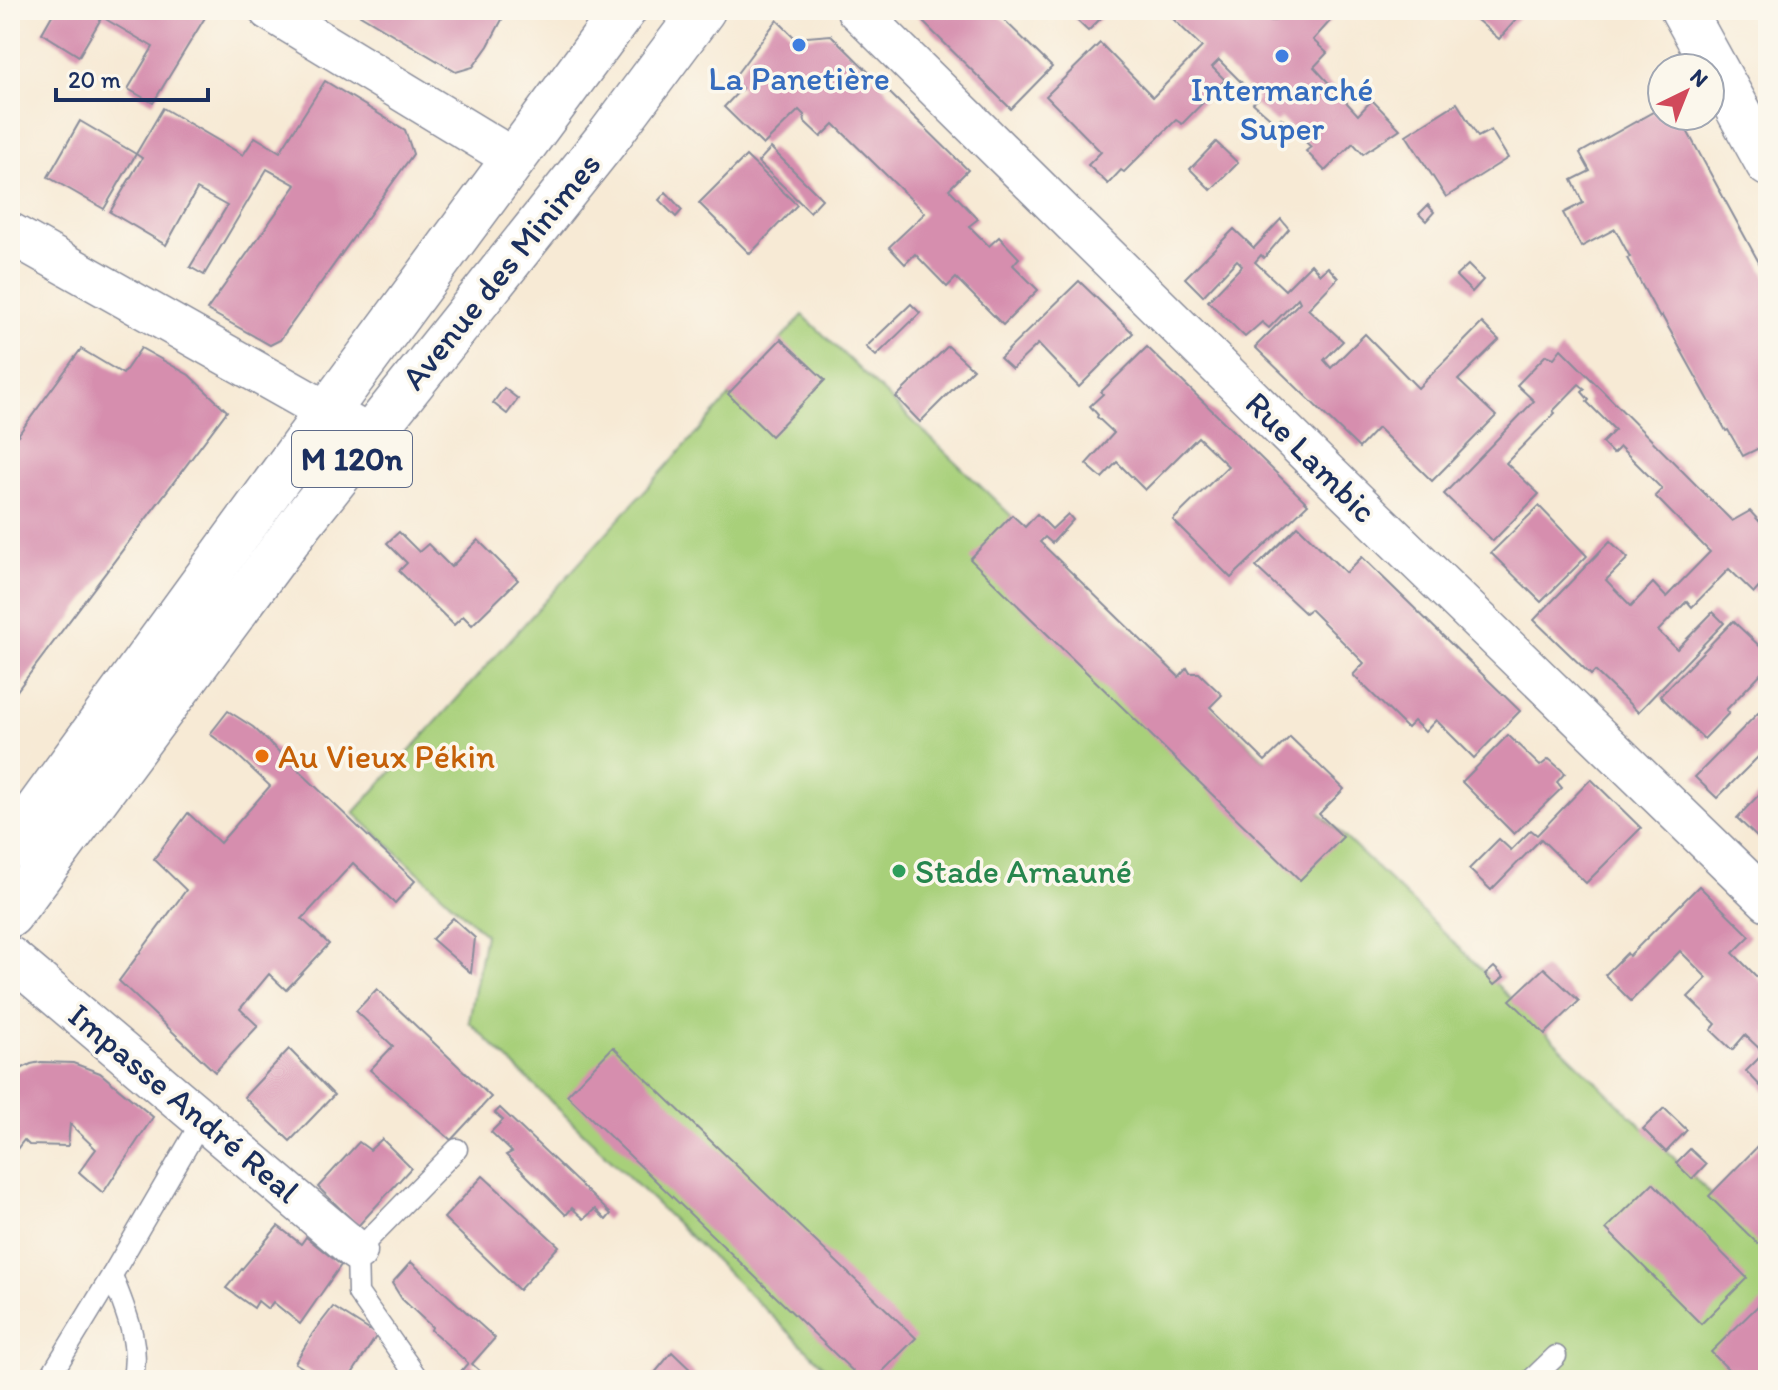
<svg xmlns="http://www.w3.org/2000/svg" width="1778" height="1390" viewBox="0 0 1778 1390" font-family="Itim,sans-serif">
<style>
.green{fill:#a8d07a;stroke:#62806c;stroke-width:2}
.building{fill:#d68eae}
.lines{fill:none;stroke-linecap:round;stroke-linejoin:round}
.lane-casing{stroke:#898c9a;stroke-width:23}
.street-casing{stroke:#898c9a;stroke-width:43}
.secondary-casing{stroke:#898c9a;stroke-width:47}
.primary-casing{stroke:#898c9a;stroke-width:47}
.lane{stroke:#fff;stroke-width:20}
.street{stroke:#fff;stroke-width:40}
.secondary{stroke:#fff;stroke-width:44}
.primary{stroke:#fff;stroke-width:44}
.shop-dot{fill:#3f7fe0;stroke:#fbf7ec;stroke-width:3}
.food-dot{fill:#e8710a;stroke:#fbf7ec;stroke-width:3}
.leisure-dot{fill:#2e9e5b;stroke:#fbf7ec;stroke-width:3}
.labels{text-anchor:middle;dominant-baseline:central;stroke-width:7;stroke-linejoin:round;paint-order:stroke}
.shield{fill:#fbf7ec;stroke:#5e6b89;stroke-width:2}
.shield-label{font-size:32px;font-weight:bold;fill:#1b2f5e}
.shop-label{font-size:34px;fill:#366cbe;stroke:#fbf7ec}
.street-label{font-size:34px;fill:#1b2f5e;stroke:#fbf7ec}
.food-label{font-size:34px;fill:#c56008;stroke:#fbf7ec;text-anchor:start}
.leisure-label{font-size:34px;fill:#27864d;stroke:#fbf7ec;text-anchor:start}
</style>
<rect width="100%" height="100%" fill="#fbf7ec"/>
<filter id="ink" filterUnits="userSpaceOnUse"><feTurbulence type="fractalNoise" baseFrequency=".0125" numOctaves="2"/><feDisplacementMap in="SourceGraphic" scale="16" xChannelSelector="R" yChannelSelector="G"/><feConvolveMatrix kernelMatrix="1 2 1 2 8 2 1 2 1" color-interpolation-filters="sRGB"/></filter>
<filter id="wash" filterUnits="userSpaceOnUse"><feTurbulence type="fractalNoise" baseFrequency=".006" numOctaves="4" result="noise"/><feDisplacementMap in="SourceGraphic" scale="32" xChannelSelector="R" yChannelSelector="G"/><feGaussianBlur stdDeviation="1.8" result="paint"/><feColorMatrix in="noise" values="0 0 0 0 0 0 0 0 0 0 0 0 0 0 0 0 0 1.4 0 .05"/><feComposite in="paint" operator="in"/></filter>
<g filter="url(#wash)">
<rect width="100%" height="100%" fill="#f7ead5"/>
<path class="green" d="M803,315L1441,930L1768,1250V1380H838L469,1022L485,934L354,813Z"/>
<g id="blocks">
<g class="building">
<path d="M55,10H207L209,11L153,103L128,89L153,47L102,17L79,56L42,33Z"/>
<path d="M352,10H507L488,46L473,67L456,72Z"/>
<path d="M911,10H994L1052,67L1011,109Z"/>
<path d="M1066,10H1109L1088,31Z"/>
<path d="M1164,10H1340L1313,40L1327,53L1314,67L1358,115L1372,100L1400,129L1363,154L1353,143L1325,171L1306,151L1311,147L1281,118L1276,123L1253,103L1258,99L1219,60L1212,67L1225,80L1182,124L1176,120L1124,172L1121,170L1108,184L1088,165L1101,152L1046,96L1100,43L1153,97L1202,47Z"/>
<path d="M1472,10H1529L1525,14L1523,12L1499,39L1469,13Z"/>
<path d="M777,20L795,38L831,35L968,170L949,189L978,219L969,226L989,246L999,237L1019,258L1013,265L1038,290L1003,325L956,278L947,287L915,254L905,264L889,247L925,213L834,124L821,137L805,122L804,115L799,110L763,145L724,107L742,88L732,80Z"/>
<path d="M10,22L17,26L10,40Z"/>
<path d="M325,81L405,130L413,154L280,340L270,345L207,310L296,185L267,169L204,275L190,267L227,206L197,189L166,245L110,212L142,158L136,154L163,108L243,155L255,137L280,152Z"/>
<path d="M1457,103L1478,137L1491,130L1508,158L1446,197L1406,135Z"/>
<path d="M1662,107V116H1679L1768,279V456L1763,446L1743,456L1728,430L1726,431L1662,316L1660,318L1627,258L1630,257L1615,229L1581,247L1563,213L1583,203L1572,180L1590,171L1580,153Z"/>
<path d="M80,121L136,154L104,209L48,177Z"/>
<path d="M1216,142L1238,163L1211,190L1190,169Z"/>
<path d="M771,148L822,199L810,212L758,162Z"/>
<path d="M746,156L797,205L750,254L699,203Z"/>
<path d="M666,192L682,210L676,217L659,200Z"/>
<path d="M1428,205L1434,212L1426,221L1419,214Z"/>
<path d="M1281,219L1289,229L1264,258L1261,255L1255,262L1285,290L1311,264L1320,274L1328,267L1338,278L1308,309L1343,341L1324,360L1331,368L1365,334L1418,388L1482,323L1499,340L1458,380L1496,416L1432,481L1378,428L1359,448L1255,347L1300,302L1298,298L1269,328L1262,322L1245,337L1208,301L1242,266L1240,263L1237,260L1203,296L1185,278L1234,229L1254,248Z"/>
<path d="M1468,265L1483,280L1472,292L1456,276Z"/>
<path d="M1079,281L1133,333L1079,387L1038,344L1012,369L1000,358Z"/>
<path d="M911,304L920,313L876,356L866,347Z"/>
<path d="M781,339L825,380L771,436L728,394Z"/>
<path d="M948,346L973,369L920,422L896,397Z"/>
<path d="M1147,347L1308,504L1231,578L1173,520L1228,466L1198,437L1145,490L1117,462L1102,478L1086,464L1114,433L1097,417L1098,415L1090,406L1103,394L1101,392Z"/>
<path d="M141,348L189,375L227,411L10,700V446L81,349L123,374Z"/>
<path d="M1561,349L1732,521L1750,511L1768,531V590L1762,584L1754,593L1729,569L1692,607L1687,601L1658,631L1677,649L1713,612L1724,623L1638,712L1595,671L1591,675L1534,620L1610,541L1628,558L1606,580L1631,606L1653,583L1666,597L1710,552L1655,496L1662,489L1620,447L1613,454L1602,443L1615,430L1587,402L1589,400L1582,392L1585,389L1579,384L1553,411L1555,413L1506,463L1539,494L1493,541L1444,494L1534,401L1517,385L1546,355L1554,358Z"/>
<path d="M504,388L518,399L507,414L493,403Z"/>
<path d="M1539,506L1587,556L1541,602L1491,553Z"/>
<path d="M1037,514L1052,529L1068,514L1073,520L1052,543L1045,537L1040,542L1179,677L1187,668L1190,673H1199L1222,695L1210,707L1265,761L1290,737L1344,789L1319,814L1343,837L1300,880L970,559L1012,515L1025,527Z"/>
<path d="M1298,526L1346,573L1362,557L1520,711L1474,758L1436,720L1425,732L1414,721L1407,728L1353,675L1364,663L1310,609L1305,613L1256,567Z"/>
<path d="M399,532L419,552L428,544L451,567L478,540L518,580L472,625L463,616L454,625L399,571L407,563L387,543Z"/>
<path d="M1733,621L1768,654V666L1726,710L1729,713L1704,739L1660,696Z"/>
<path d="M1768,703V747L1717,798L1695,777Z"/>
<path d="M228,711L253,727L415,881L395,903L353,863L302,919L329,944L286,990L269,974L240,1009L258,1026L215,1072L119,981L186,890L154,859L188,813L220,843L270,786L234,752L210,734Z"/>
<path d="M1508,735L1540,766L1549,759L1565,773L1557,782L1562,788L1514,834L1462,782Z"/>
<path d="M1591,779L1641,828L1586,883L1541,839L1491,890L1469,869L1499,839L1511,850L1531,830L1537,835Z"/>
<path d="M1768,785V832L1760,840L1737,818Z"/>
<path d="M1699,886L1750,936L1733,953L1768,988V1094L1746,1071L1764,1053L1745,1035L1732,1050L1711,1030L1716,1024L1688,997L1707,978L1680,951L1631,1001L1605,975L1627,953L1629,956Z"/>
<path d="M453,918L475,938L471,973L432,939Z"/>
<path d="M1494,967L1504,977L1494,985L1485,975Z"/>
<path d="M1544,968L1579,1001L1545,1034L1510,1000Z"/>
<path d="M377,989L491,1097L451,1140L370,1070L393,1046L356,1011Z"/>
<path d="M613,1047L916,1338L874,1380H862L567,1095Z"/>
<path d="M289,1049L334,1095L290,1141L244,1097Z"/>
<path d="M41,1062L73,1063L100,1073L153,1117L103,1193L79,1172L96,1149L70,1124L68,1146L29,1145L24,1140L10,1158V1074L31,1064Z"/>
<path d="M500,1108L611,1214L606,1220L595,1209L584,1219L572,1208L566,1215L506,1155L512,1152L491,1132L503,1120L495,1113Z"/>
<path d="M1664,1108L1687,1130L1666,1152L1643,1129Z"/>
<path d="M1768,1136V1233L1758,1244L1709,1196Z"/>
<path d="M382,1139L411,1168L358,1226L318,1187L359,1142L370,1150Z"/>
<path d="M1690,1149L1706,1164L1692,1179L1676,1163Z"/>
<path d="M483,1176L559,1246L519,1290L444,1218Z"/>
<path d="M1653,1183L1747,1278L1701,1324L1606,1229Z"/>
<path d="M278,1226L301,1244L306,1237L341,1265L300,1324L273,1302L268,1309L258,1301L254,1308L226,1288Z"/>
<path d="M411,1262L495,1338L472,1364L490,1380H460L456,1377L468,1363L431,1330L432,1327L402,1299L392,1283Z"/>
<path d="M1768,1296V1380H1739L1711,1352Z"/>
<path d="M333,1307L377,1335L348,1380H323L295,1363L313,1333Z"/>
<path d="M672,1352L697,1376L693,1380H649Z"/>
</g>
</g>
</g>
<g filter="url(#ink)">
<use href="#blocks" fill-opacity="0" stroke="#898c9a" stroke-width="2"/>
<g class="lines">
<defs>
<g id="lane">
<path d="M1265,10H1273"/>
<path d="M112,1275C124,1309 142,1343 132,1380"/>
<path d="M48,1380L112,1275L203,1119"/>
<path d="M419,1380L358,1293L357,1251L457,1149"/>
<path d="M1531,1380L1556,1356"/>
</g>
<g id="street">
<path d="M269,10L514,159"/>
<path d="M857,10L1325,471L1768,901"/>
<path d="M10,233L370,436"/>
<path d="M10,957L357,1251"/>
</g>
<path id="secondary" d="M1683,10L1768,164"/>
<g id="primary">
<path d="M10,847L327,412L624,10"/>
<path d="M10,915L303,520L606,140L703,10"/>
</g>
</defs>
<use href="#lane" class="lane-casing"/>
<use href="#street" class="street-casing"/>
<use href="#secondary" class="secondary-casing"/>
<use href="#primary" class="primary-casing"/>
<use href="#lane" class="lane"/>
<use href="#street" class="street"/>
<use href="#secondary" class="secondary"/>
<use href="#primary" class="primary"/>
</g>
</g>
<g class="shop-dot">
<circle cx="799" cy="45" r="8"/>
<circle cx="1282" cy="56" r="8"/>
</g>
<circle class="food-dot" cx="262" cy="756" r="8"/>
<circle class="leisure-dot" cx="899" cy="871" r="8"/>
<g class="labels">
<rect class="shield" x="292" y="431" width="120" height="56" rx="6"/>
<g class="shield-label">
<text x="352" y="459">M 120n</text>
</g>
<g class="shop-label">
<text x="799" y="78">La Panetière</text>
<text x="1282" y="89">Intermarché<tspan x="1282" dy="39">Super</tspan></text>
</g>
<g class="street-label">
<text transform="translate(501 271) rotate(-51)">Avenue des Minimes</text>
<text transform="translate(1311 457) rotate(45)">Rue Lambic</text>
<text transform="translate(184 1103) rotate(40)">Impasse André Real</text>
</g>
<g class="food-label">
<text x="278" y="756">Au Vieux Pékin</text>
</g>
<g class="leisure-label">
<text x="915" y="871">Stade Arnauné</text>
</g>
</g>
<rect width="1778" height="1390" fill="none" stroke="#fbf7ec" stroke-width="40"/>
<g transform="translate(1686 92) rotate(43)"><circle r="38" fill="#fbf7ec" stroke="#a1a7b3" stroke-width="2"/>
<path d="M0-6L14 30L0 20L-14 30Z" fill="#d1495b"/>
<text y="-12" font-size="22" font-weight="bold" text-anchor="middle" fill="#1b2f5e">N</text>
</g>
<path d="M56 88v12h152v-12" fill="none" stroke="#1b2f5e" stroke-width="4"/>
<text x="68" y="88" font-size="24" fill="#1b2f5e" stroke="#fbf7ec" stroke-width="6" paint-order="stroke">20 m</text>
</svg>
